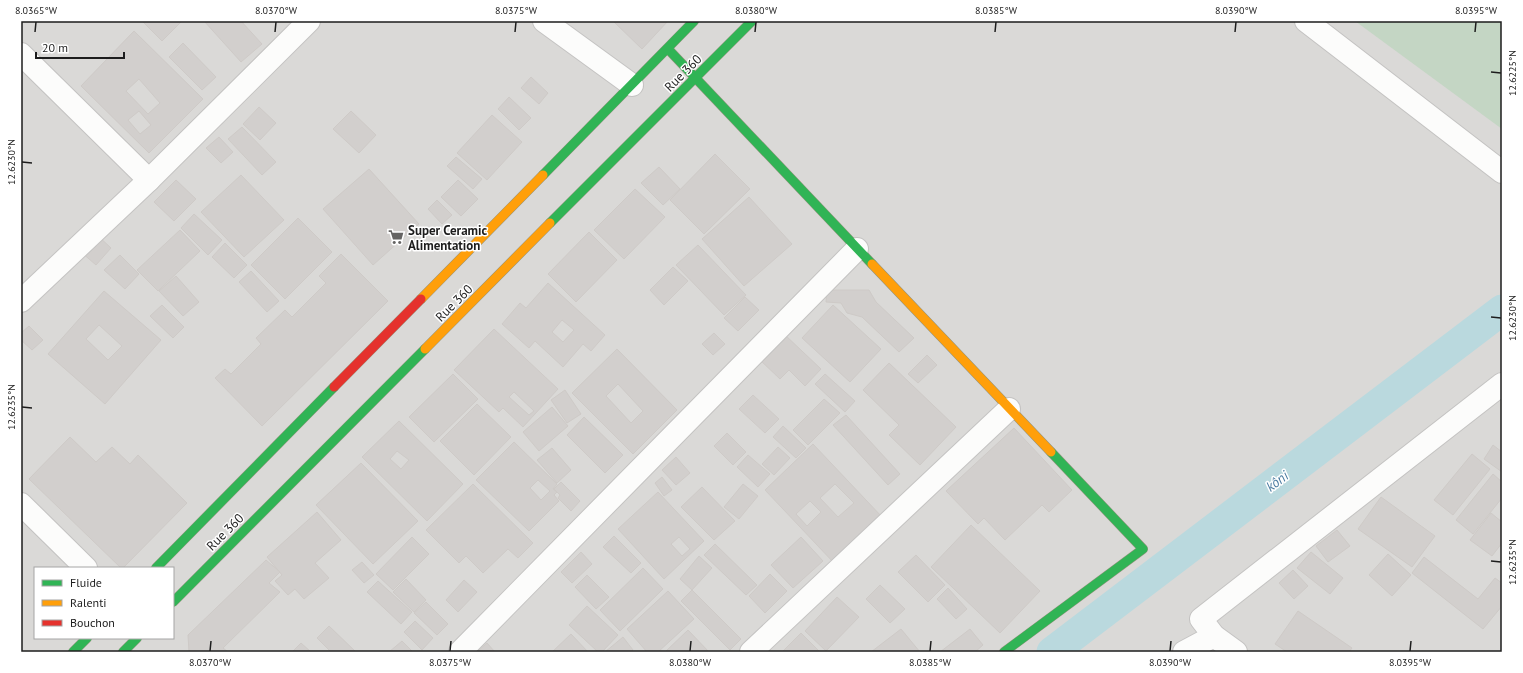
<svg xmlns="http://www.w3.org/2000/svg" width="1523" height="673" viewBox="0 0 1523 673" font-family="'PT Sans',sans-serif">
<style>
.residential{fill:#dad9d7;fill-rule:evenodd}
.cemetery{fill:#c4d6c4}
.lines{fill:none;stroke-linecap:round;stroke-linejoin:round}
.canal{stroke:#bad9de;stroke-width:31}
.building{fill:#d2cfcd;stroke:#cecac7;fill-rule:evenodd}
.street-casing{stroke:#c4c3c2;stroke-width:24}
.fast-casing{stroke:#94947e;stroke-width:10}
.slow-casing{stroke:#94947e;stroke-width:10}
.jam-casing{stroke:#94947e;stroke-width:10}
.street{stroke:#fcfcfb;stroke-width:22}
.fast{stroke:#30b455;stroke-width:9}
.slow{stroke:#ff9f0a;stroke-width:9}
.jam{stroke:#e5322d;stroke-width:9}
.ticks{fill:none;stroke:#1d1d1d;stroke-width:1.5}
.labels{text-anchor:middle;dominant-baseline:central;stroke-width:3;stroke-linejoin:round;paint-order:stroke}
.street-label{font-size:13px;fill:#1d1d1d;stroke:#fff}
.poi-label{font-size:13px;font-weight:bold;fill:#1d1d1d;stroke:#fff;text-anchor:start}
.water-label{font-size:14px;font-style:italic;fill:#4a7ba1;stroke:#fff}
.neatline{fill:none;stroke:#1d1d1d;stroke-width:1.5}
.ticks-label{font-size:10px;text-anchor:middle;fill:#1d1d1d}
</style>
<rect width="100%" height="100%" fill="#ebe9e6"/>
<path class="residential" d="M21,21H1502V652H21ZM35,568H173V638H35Z"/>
<path class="cemetery" d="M1355,21H1502V129Z"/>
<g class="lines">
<path class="canal" d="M1052,652L1502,310"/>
</g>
<g class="building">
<path d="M142,21H182L162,41Z"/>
<path d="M204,21H241L262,44L241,62Z"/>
<path d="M613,21H668L642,49Z"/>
<path d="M134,31L203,99L149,153L81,86ZM139,79L160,103L148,114L126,91ZM139,111L151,125L140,134L128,120Z"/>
<path d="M183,43L216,77L202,90L169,57Z"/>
<path d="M531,77L548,93L539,104L521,88Z"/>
<path d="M509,97L531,118L519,130L498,109Z"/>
<path d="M259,107L276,123L260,140L243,124Z"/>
<path d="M351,111L376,135L359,153L333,129Z"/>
<path d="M492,115L522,142L487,180L457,153Z"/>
<path d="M242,127L276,162L262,175L228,139Z"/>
<path d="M219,137L233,152L221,163L206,148Z"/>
<path d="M715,154L750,189L704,234L670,200Z"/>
<path d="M456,157L482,179L473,189L447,166Z"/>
<path d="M659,167L680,189L663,205L641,183Z"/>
<path d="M369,169L419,224L373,265L323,209Z"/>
<path d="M241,175L284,220L244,257L201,212Z"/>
<path d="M176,180L196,199L174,221L154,202Z"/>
<path d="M458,180L478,199L461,216L441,197Z"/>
<path d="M635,189L665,217L624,259L594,230Z"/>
<path d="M749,197L792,244L744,286L702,239Z"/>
<path d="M437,200L452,215L442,224L428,209Z"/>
<path d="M194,214L222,240L208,255L181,228Z"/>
<path d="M298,218L332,252L285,299L251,265Z"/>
<path d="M180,230L200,251L158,291L137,270Z"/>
<path d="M589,232L617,260L576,302L548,274Z"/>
<path d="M97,235L111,248L96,265L81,252Z"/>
<path d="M225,243L247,265L234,278L212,257Z"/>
<path d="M698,245L746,295L724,315L676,265Z"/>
<path d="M341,254L388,301L262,426L215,378L225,369L231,374L261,344L256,338L285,310L292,317L326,283L319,276Z"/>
<path d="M120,255L139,274L125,289L104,270Z"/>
<path d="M673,267L688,281L664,305L650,290Z"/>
<path d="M251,271L279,301L267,312L239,282Z"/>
<path d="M176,276L199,302L183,316L159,291Z"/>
<path d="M548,283L605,335L591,351L583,344L563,367L535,341L529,348L502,324L520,303L526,308ZM562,320L574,330L563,342L552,332Z"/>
<path d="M827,290H869L876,302L914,338L899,352L862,317L847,313L841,303L826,302Z"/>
<path d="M104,291L161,340L105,404L48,354ZM99,325L122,346L108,360L86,339Z"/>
<path d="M745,297L759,310L738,331L724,318Z"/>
<path d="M162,305L184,327L173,338L150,316Z"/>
<path d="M833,305L881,349L850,382L802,338Z"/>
<path d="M29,326L43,340L32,350L21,340V333Z"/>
<path d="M494,329L558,389L523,427L503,408L499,412L454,370ZM514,392L534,411L529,415L509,397Z"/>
<path d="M714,333L725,344L713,355L702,344Z"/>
<path d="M784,334L821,369L805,386L789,370L780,379L760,360Z"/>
<path d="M617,349L677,410L633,454L572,393ZM618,384L643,411L631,423L606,396Z"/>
<path d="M927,355L937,365L918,383L908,374Z"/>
<path d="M889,363L956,427L920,465L889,435L899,425L863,390Z"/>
<path d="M453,374L478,399L434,442L409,417Z"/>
<path d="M825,374L855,401L845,412L815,384Z"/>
<path d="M565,390L581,414L567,423L551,400Z"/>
<path d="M753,395L779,419L765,433L739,409Z"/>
<path d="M824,399L840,413L808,445L793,430Z"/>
<path d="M477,404L511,437L474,475L440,441Z"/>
<path d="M552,407L568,426L539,451L523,432Z"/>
<path d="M846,415L900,474L888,485L833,425Z"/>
<path d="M584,417L623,455L605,473L567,435Z"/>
<path d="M399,421L463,484L427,521L362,457ZM397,451L409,460L401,469L390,459Z"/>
<path d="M783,426L806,448L796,458L773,437Z"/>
<path d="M1014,428L1072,490L1049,512L1042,505L1005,540L984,518L978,524L946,491Z"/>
<path d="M727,433L746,452L733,465L714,446Z"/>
<path d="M70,437L96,462L112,447L130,464L138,455L187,503L123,568H121L29,479Z"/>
<path d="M514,442L557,484L553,489L557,492L554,495L559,501L529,531L476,480ZM538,480L550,491L541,500L530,488Z"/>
<path d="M813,444L883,518L834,563L765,490ZM835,484L854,503L838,517L820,498ZM810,501L821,512L807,526L796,514Z"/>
<path d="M1493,445L1502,452V472L1484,459Z"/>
<path d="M778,447L790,458L774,475L762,464Z"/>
<path d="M552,448L571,470L557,483L537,460Z"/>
<path d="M1472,454L1490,469L1453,515L1434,500Z"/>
<path d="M748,455L770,474L758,487L737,467Z"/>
<path d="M676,457L690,473L676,485L662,470Z"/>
<path d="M361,463L418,521L373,564L316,505Z"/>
<path d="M1493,474L1502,482V498L1473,534L1456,520Z"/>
<path d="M662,477L672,490L664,496L655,483Z"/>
<path d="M561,482L580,501L571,511L558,498L560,495L554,489Z"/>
<path d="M473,484L533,543L518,558L508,549L483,573L466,556L459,563L426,530Z"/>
<path d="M743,484L758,496L739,519L724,507Z"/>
<path d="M702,487L735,521L714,540L681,507Z"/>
<path d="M658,492L704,541L664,579L618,529ZM679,537L690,549L682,556L671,544Z"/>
<path d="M1381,497L1435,536L1412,567L1358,529Z"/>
<path d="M317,512L341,540L315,563L329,578L304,599L295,589L288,595L275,581L282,575L267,557Z"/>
<path d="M1491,513L1502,522V543L1492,556L1470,540Z"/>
<path d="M971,525L1040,591L1000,633L931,567Z"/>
<path d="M1337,530L1350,546L1328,562L1316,546Z"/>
<path d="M614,536L641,563L631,573L603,547Z"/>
<path d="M412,537L429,554L393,590L376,574Z"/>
<path d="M801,537L823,561L793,588L771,565Z"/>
<path d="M715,544L757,585L746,595L704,555Z"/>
<path d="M581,552L592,564L572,583L561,572Z"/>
<path d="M1311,552L1343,578L1330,594L1297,568Z"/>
<path d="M1388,554L1411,575L1392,596L1369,575Z"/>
<path d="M916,555L945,585L928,602L898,572Z"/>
<path d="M699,556L712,568L692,590L680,579Z"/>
<path d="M1424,557L1478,599L1495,578L1502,583V606L1483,629L1412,573Z"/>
<path d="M266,560L280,572L269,583L280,592L223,648L228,652H189L188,635Z"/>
<path d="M362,562L374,575L364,583L352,570Z"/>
<path d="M643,568L663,589L620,631L600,610Z"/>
<path d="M1293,570L1308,586L1294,599L1279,583Z"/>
<path d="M770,574L787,591L765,613L749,596Z"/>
<path d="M587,575L609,597L596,609L575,587Z"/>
<path d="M406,579L426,600L414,612L393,592Z"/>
<path d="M464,580L477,592L458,612L446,600Z"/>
<path d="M378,581L412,612L401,624L367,592Z"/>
<path d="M880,585L905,609L890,623L866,599Z"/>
<path d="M948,588L967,609L956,619L937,599Z"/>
<path d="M692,590L741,639L730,650L681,601Z"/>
<path d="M668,591L694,619L658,652H647L627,629Z"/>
<path d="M837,597L859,617L826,651L805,631Z"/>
<path d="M426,602L448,624L437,635L414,613Z"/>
<path d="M587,606L618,635L602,652H598L569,625Z"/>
<path d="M1298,611L1352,648L1349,652H1287L1275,644Z"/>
<path d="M415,621L433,638L422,650L404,632Z"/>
<path d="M329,626L356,652H331L317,638Z"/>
<path d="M901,629L920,652H871Z"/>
<path d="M970,629L983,645L975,652H940Z"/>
<path d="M688,630L709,652H665Z"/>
<path d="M801,633L820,652H782Z"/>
<path d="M571,634L588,652H552Z"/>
<path d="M623,637L633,650L631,652H605Z"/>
<path d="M402,641L413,652H389Z"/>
<path d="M301,643L311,652H292Z"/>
<path d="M487,643L495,652H477Z"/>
</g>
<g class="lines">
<defs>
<g id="street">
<path d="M544,21L632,85"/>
<path d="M1306,21L1502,172"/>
<path d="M21,54L149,180"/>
<path d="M21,301L149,180L309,21"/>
<path d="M21,504L86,568"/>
<path d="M460,652L857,249"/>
<path d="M751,652L1009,409"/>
<path d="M1184,652L1214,636"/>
<path d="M1236,652L1214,636L1201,619L1502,384"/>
</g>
<g id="fast">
<path d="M668,49L872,264"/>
<path d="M543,175L694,21"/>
<path d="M550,223L752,21"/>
<path d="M156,568L334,387"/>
<path d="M173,602L425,349"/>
<path d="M73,652L87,638"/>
<path d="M123,652L137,638"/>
<path d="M1004,652L1143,549L1051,452"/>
</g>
<g id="slow">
<path d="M872,264L1051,452"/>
<path d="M421,299L543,175"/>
<path d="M425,349L550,223"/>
</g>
<path id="jam" d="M334,387L421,299"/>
</defs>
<use href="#street" class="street-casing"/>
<use href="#fast" class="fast-casing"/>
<use href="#slow" class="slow-casing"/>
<use href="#jam" class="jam-casing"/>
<use href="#street" class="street"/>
<use href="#fast" class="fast"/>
<use href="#slow" class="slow"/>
<use href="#jam" class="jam"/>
</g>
<path class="ticks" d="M35,32L36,22M275,32L276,22M515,32L516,22M755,32L756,22M995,32L996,22M1235,32L1236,22M1475,32L1476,22M1491,72L1501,73M22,162L32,163M1491,317L1501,318M22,407L32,408M1491,561L1501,562M210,651L211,641M450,651L451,641M690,651L691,641M930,651L931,641M1170,651L1171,641M1410,651L1411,641"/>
<defs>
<symbol id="supermarket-bare" viewBox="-9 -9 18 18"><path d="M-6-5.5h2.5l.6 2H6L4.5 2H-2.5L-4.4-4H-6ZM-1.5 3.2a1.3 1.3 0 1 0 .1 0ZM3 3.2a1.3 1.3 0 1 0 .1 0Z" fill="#656463" stroke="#fff" stroke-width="2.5" paint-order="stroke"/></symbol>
</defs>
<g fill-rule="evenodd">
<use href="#supermarket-bare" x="385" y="226" width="22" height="22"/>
</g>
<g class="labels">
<g class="street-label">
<text transform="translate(683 73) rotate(-45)">Rue 360</text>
<text transform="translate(454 303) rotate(-45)">Rue 360</text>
<text transform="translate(225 532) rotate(-45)">Rue 360</text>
</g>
<g class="poi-label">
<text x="408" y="230">Super Ceramic<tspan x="408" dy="15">Alimentation</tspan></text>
</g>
<g class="water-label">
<text transform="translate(1277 481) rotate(-37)">kôni</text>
</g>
</g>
<rect width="1523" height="673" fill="none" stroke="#ffffff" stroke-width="44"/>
<rect x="34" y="567" width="140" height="72" fill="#ffffff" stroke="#a5a5a5"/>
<rect x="42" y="580" width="20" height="6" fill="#30b455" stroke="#a5a5a5"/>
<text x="70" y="587" font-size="12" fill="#1d1d1d">Fluide</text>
<rect x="42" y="600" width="20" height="6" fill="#ff9f0a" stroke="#a5a5a5"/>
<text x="70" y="607" font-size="12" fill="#1d1d1d">Ralenti</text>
<rect x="42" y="620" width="20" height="6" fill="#e5322d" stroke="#a5a5a5"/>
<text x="70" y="627" font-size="12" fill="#1d1d1d">Bouchon</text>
<path d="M36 52v6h88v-6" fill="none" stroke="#1d1d1d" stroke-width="2"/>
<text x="42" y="52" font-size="12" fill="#1d1d1d" stroke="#ffffff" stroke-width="3" paint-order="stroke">20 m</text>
<rect x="22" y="22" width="1479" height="629" class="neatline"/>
<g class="ticks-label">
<text x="36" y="14">8.0365°W</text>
<text x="276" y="14">8.0370°W</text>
<text x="516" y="14">8.0375°W</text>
<text x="756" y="14">8.0380°W</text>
<text x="996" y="14">8.0385°W</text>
<text x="1236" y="14">8.0390°W</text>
<text x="1476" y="14">8.0395°W</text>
<text transform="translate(1512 73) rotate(-90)" y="4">12.6225°N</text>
<text transform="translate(11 162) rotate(-90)" y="4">12.6230°N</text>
<text transform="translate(1512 318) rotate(-90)" y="4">12.6230°N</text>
<text transform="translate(11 407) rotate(-90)" y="4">12.6235°N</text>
<text transform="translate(1512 562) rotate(-90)" y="4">12.6235°N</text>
<text x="210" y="666">8.0370°W</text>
<text x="450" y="666">8.0375°W</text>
<text x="690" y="666">8.0380°W</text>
<text x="930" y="666">8.0385°W</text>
<text x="1170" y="666">8.0390°W</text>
<text x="1410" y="666">8.0395°W</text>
</g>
</svg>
